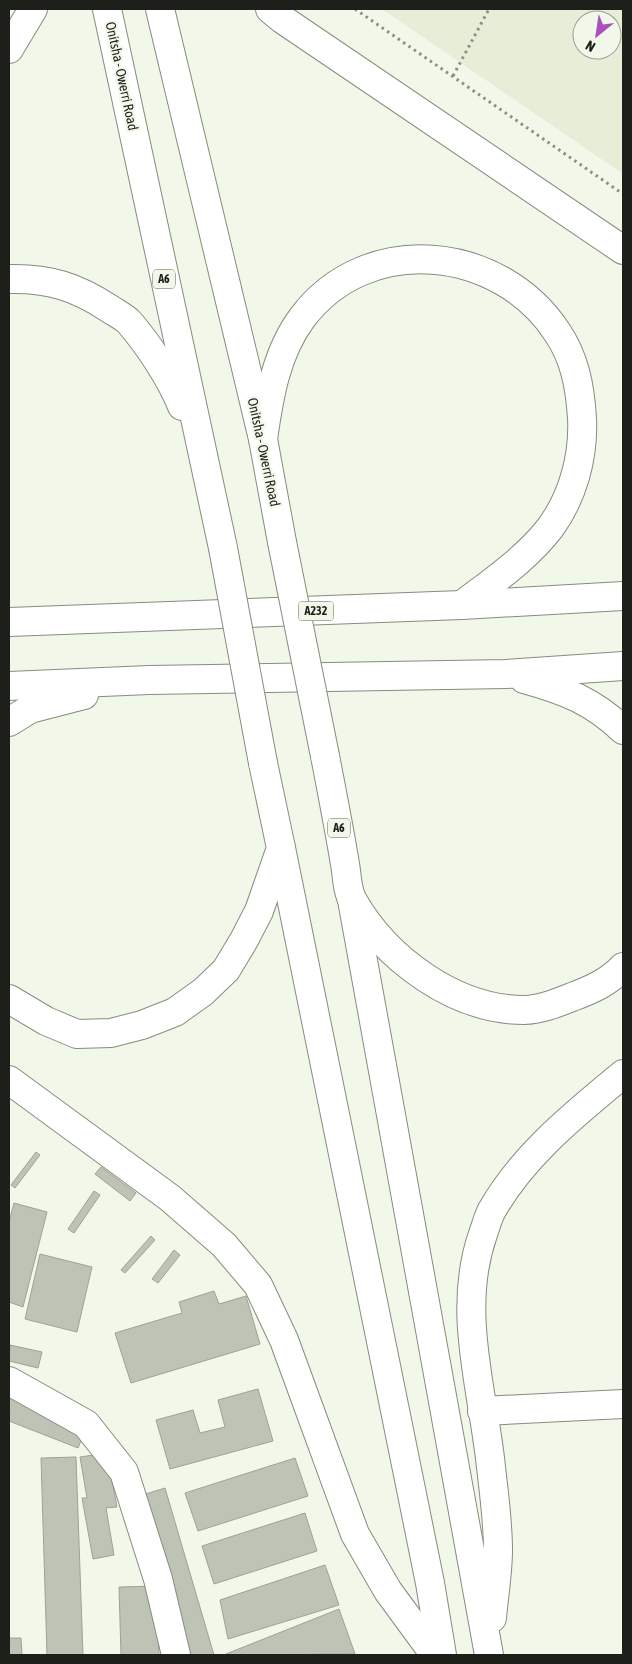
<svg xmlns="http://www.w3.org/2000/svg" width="632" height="1664" viewBox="0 0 632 1664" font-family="'Asap Condensed',sans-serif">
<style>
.built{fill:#e6eed8;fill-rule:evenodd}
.building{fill:#bec4b5;stroke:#9da294}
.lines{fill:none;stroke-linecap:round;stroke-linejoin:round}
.minor-casing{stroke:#868c7e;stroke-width:30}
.major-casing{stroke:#868c7e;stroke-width:30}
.highway-casing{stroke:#868c7e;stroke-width:30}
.path{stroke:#8b8f85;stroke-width:3;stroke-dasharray:2.5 4;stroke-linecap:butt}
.minor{stroke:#fff;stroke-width:28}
.major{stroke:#fff;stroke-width:28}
.highway{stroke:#fff;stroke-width:28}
.highway-bridge-casing{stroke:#868c7e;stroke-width:30;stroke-linecap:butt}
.highway-bridge{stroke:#fff;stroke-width:28}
.labels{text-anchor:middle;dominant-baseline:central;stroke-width:4.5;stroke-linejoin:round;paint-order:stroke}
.shield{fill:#f2f8e9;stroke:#5d6058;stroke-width:1}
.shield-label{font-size:12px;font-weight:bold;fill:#1d1f1a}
.street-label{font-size:14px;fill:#1d1f1a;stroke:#f2f8e9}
</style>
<rect width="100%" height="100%" fill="#f2f8e9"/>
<path class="built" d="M382,9H623V174ZM582,20H612V50H582Z"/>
<g class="building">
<path d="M36,1152L40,1155L15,1188L11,1185Z"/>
<path d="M101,1167L136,1193L130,1201L95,1174Z"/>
<path d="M94,1191L100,1195L74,1233L68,1229Z"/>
<path d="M14,1203L47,1212L23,1307L9,1302V1222Z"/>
<path d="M151,1236L155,1240L125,1273L121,1270Z"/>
<path d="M174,1250L180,1255L158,1283L152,1279Z"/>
<path d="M40,1254L92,1267L77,1332L25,1319Z"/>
<path d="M214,1291L219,1304L246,1296L260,1344L131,1383L115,1333L182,1313L179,1302Z"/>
<path d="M10,1345L42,1352L38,1368L9,1361Z"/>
<path d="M258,1389L273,1441L170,1469L156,1420L193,1410L200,1433L225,1427L218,1400Z"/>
<path d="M9,1397L86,1428L78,1448L9,1421Z"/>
<path d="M107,1453L117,1507L106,1508L114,1555L93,1559L82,1498H87L80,1457Z"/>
<path d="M76,1457L83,1655H47L41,1458Z"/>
<path d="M295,1458L308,1496L198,1531L185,1493Z"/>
<path d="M165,1488L214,1655H183L136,1497Z"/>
<path d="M305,1513L317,1551L214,1584L202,1546Z"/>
<path d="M325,1565L339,1605L228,1639L220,1600Z"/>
<path d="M156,1586L159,1655H121L119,1587Z"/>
<path d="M339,1609L355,1654L226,1655V1654Z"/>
<path d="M9,1638H21L22,1655H9Z"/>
</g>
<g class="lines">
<defs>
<g id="minor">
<path d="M9,1381L86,1424L124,1472L158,1579L176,1655"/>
<path d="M482,1411L623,1404"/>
</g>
<g id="major">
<path d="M281,848L430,1583L442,1655"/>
<path d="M352,900L489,1655"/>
<path d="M9,1080L170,1198L224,1245L258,1285L284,1340L355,1534L388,1591L435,1655"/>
<path d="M492,1618C494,1595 498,1572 498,1550C498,1522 494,1494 491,1467C483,1389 456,1311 483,1234C486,1226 488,1217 492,1210C524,1154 575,1114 623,1074"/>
</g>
<g id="highway">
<path d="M107,9L223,548"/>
<path d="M160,9L263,439L282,542"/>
<path d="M270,9L282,19L623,250"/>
<path d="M9,49L33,9"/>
<path d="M9,279C49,278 77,287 110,309C116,313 124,317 129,322C149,345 171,379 182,406"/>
<path d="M263,439C269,397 276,353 302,318C367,231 500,245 557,332C575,358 580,387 582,418C584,456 573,497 550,528C526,559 493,581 462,605"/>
<path d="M9,622L462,605L623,596"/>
<path d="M524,679C564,690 593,701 623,730"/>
<path d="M9,686L149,680L506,674L623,666"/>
<path d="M9,722L30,709L84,695"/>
<path d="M325,756C332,792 339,828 345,864C347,875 347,891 353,901C386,959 455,1010 524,1010C540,1010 557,1003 572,997C591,990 609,982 623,967"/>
<path d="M9,999L46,1021L77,1034L111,1033L142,1025L175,1012L203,992L226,970L244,940L259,911L281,848L263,763"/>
</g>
</defs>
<use href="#minor" class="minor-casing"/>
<use href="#major" class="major-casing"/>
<use href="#highway" class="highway-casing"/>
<g class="path">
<path d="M355,9L623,194"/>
<path d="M453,76L489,9"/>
</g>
<use href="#minor" class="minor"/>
<use href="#major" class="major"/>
<use href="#highway" class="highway"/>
<defs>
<g id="highway-bridge">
<path d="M282,542L325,756"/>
<path d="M223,548L263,763"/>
</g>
</defs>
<use href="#highway-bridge" class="highway-bridge-casing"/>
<use href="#highway-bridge" class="highway-bridge"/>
</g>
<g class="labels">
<g class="shield">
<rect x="153" y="269.5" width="22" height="19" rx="4"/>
<rect x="298.5" y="601.5" width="35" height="19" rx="4"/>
<rect x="328" y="818.5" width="22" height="19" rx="4"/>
</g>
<g class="shield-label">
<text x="164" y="279">A6</text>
<text x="316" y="611">A232</text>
<text x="339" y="828">A6</text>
</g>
<g class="street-label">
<text transform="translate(122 76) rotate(78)">Onitsha - Owerri Road</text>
<text transform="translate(264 452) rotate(78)">Onitsha - Owerri Road</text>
</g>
</g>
<rect width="632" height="1664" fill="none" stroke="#1d1f1a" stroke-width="20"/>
<g transform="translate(597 35) rotate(210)"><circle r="24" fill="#f2f8e9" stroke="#9da196"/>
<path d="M0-4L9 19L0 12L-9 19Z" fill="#aa50bc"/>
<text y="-8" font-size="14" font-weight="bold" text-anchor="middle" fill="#1d1f1a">N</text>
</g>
</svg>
